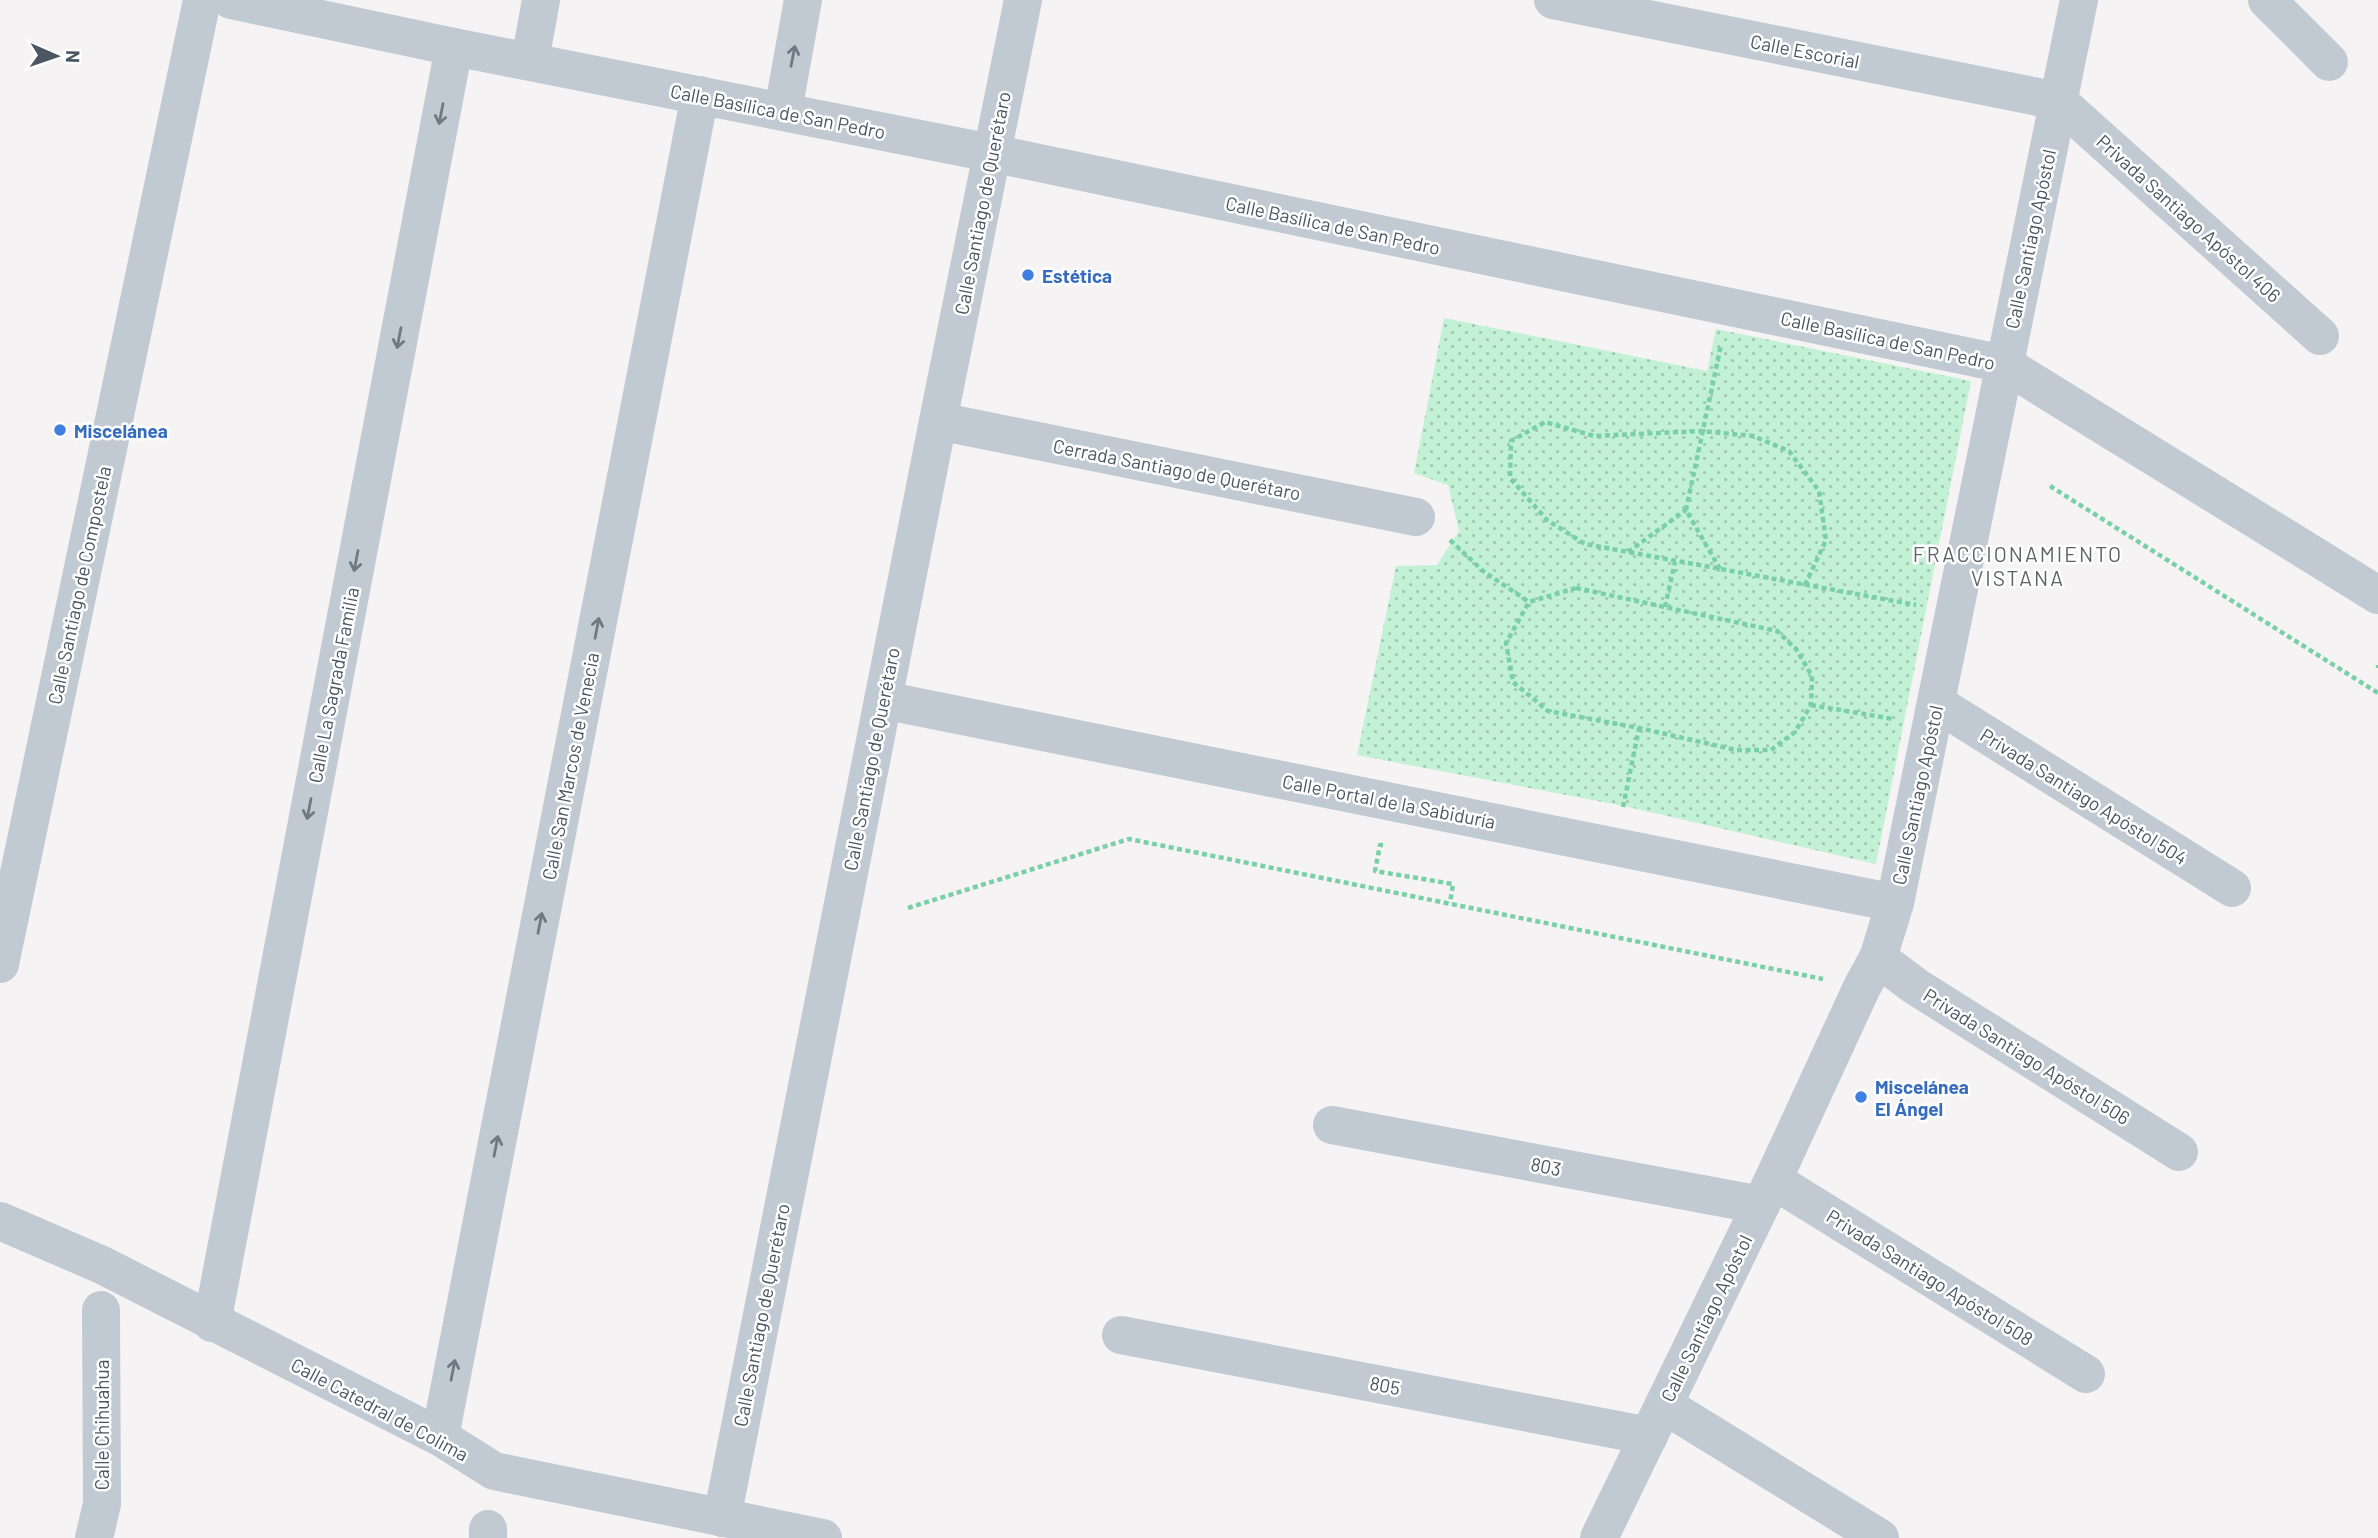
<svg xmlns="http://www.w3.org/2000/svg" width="2378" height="1538" viewBox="0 0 2378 1538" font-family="Barlow,sans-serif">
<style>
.park{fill:url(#park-dots)}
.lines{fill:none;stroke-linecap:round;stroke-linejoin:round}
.path{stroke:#7ad0a6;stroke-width:4.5;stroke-dasharray:5 3.5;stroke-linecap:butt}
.minor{stroke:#c1cad2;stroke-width:38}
.oneway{stroke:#6e7983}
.shop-dot{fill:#3f7fe0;stroke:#fff;stroke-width:2.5}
.labels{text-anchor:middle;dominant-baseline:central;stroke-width:5;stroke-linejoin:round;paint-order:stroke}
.street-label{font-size:19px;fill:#4a5661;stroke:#fff}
.shop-label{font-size:19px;font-weight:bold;fill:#366cbe;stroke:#fff;text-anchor:start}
.neighbourhood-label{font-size:21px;letter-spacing:2px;fill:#5f6368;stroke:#fff}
</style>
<defs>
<pattern id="park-dots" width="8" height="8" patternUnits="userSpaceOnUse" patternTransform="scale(1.75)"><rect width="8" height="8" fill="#c3f1d5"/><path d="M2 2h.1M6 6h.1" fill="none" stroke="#a0c6b0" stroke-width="1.8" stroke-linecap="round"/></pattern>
</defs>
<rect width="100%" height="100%" fill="#f5f3f3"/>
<path class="park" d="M1444,318L1707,371L1716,329L1971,381L1876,864L1624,806L1357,755L1396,566L1437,565L1459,531L1448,485L1414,473Z"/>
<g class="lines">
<g class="path">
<path d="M2050,486L2378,693"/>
<path d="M1450,540L1483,571L1529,602"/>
<path d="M1628,552L1686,510"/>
<path d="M1720,569L1686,510L1721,345"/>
<path d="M1805,585L1826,540L1819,491L1789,451L1753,436L1702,431L1594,436L1545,422L1511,441L1510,478L1547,520L1585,544L1916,605"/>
<path d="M1576,588L1777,631L1796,649L1812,676L1811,705L1795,732L1771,750H1736L1639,728L1548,711L1513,682L1506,643L1529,602Z"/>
<path d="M1665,607L1675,562"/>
<path d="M2378,665V668"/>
<path d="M1811,705L1893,719"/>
<path d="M1623,807L1639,728"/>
<path d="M1383,845H1380L1375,871L1453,884L1450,903"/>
<path d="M908,908L1129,839L1823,979"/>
</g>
<g class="minor">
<path d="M231,0L454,47L991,153L2004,364L2378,595"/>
<path d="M1553,0L2058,101L2320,336"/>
<path d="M2267,0L2329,62"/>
<path d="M530,61L541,0"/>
<path d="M783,111L803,0"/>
<path d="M938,421L1416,517"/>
<path d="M883,700L1895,903"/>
<path d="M1936,703L2232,888"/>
<path d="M1878,958L1915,986L2179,1152"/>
<path d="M0,964L202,0"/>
<path d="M1332,1125L1761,1205"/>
<path d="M1773,1180L2086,1374"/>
<path d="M0,1221L102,1265L440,1437L494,1471L823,1538"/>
<path d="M212,1323L454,47"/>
<path d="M1121,1335L1649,1436"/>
<path d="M1664,1405L1880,1538"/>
<path d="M440,1437L700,95"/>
<path d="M722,1518L938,421L1023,0"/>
<path d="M94,1538L102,1504L101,1310"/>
<path d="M488,1538V1529"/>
<path d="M1599,1538L1773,1180L1862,987L1878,958L1895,903L2079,0"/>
</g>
</g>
<defs><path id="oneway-shaft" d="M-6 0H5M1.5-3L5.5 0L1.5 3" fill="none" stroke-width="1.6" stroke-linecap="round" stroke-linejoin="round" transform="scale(1.75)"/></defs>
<g class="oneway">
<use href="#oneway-shaft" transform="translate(793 56) rotate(-79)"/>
<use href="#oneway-shaft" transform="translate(441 114) rotate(101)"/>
<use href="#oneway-shaft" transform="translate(399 338) rotate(101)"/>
<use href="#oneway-shaft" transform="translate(356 561) rotate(101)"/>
<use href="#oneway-shaft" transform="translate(597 628) rotate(-79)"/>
<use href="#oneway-shaft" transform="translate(309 809) rotate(101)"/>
<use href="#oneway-shaft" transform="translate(540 923) rotate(-79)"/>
<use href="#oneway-shaft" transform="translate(496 1146) rotate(-79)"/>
<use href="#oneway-shaft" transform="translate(453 1370) rotate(-79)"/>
</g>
<g class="shop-dot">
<circle cx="1028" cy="275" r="7"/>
<circle cx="60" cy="430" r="7"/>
<circle cx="1861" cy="1097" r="7"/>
</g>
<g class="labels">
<g class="street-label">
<text transform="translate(1805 51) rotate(11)">Calle Escorial</text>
<text transform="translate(778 111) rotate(11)">Calle Basílica de San Pedro</text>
<text transform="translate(982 203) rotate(-79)">Calle Santiago de Querétaro</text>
<text transform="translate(2189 218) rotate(42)">Privada Santiago Apóstol 406</text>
<text transform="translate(1333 225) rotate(12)">Calle Basílica de San Pedro</text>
<text transform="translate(2030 239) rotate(-78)">Calle Santiago Apóstol</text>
<text transform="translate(1888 340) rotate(12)">Calle Basílica de San Pedro</text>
<text transform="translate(1177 469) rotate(11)">Cerrada Santiago de Querétaro</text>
<text transform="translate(79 585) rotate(-78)">Calle Santiago de Compostela</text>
<text transform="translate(333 685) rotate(-79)">Calle La Sagrada Familia</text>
<text transform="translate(871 759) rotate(-79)">Calle Santiago de Querétaro</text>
<text transform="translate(570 766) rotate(-79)">Calle San Marcos de Venecia</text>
<text transform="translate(1917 795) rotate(-78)">Calle Santiago Apóstol</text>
<text transform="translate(2084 796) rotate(32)">Privada Santiago Apóstol 504</text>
<text transform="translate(1389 801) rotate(11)">Calle Portal de la Sabiduría</text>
<text transform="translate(2027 1056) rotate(32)">Privada Santiago Apóstol 506</text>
<text transform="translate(1546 1166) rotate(11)">803</text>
<text transform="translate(1930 1277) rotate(32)">Privada Santiago Apóstol 508</text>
<text transform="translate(761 1315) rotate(-79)">Calle Santiago de Querétaro</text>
<text transform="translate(1706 1318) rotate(-64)">Calle Santiago Apóstol</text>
<text transform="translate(1385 1385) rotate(11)">805</text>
<text transform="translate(380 1409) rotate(28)">Calle Catedral de Colima</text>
<text transform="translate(101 1425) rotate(-90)">Calle Chihuahua</text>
</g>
<g class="shop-label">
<text x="1042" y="275">Estética</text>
<text x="74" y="430">Miscelánea</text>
<text x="1875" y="1086">Miscelánea<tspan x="1875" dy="22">El Ángel</tspan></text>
</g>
<g class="neighbourhood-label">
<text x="2018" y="553">FRACCIONAMIENTO<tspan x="2018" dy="24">VISTANA</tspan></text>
</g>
</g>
<g transform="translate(56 56) rotate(92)" stroke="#ffffff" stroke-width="5" paint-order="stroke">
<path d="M0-5L12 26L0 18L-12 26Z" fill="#4a5661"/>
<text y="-10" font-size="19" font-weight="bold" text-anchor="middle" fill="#4a5661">N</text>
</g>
</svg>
